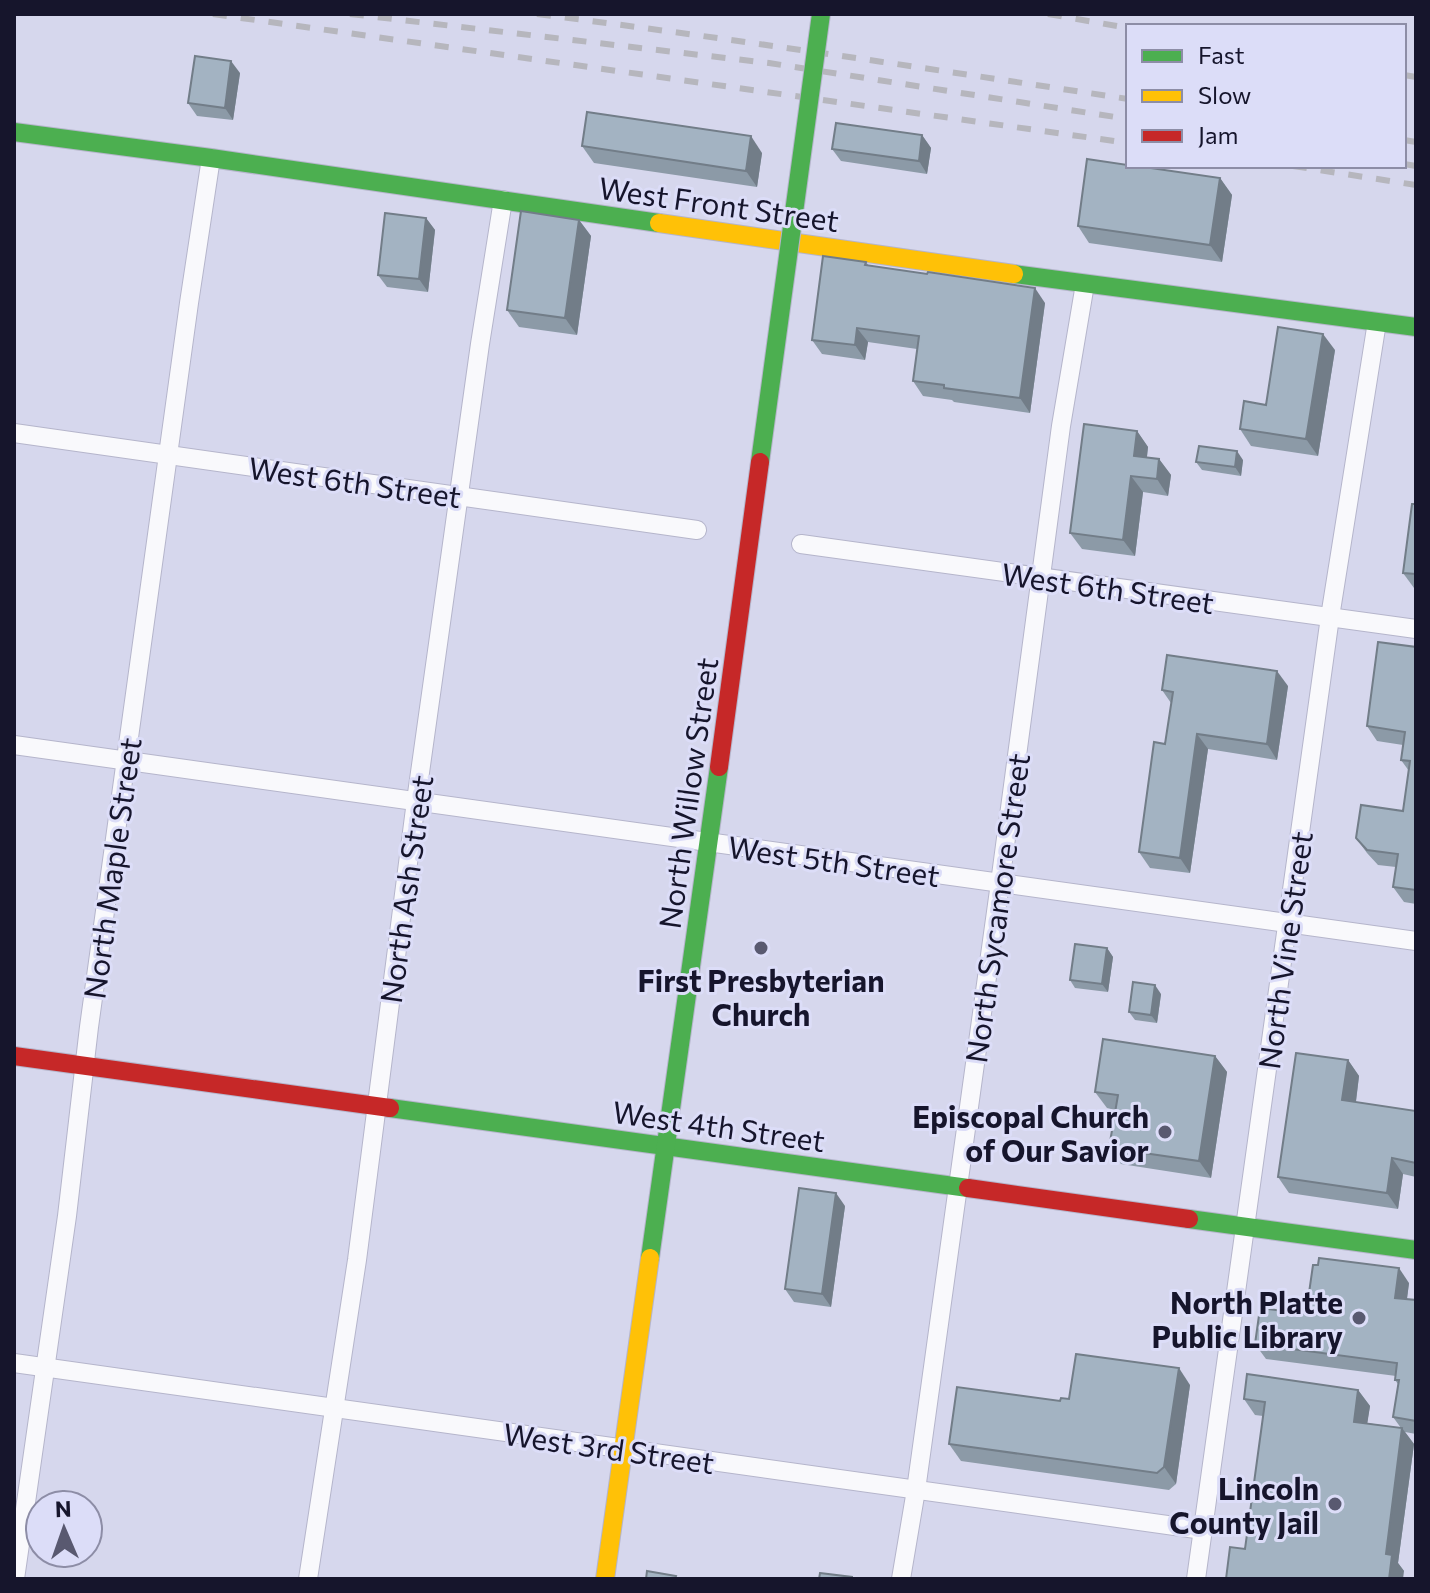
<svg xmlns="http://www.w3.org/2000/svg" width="1430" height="1593" viewBox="0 0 1430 1593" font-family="Commissioner,sans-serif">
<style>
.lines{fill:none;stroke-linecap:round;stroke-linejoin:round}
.street-casing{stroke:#b5b5cb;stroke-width:20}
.fast-casing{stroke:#b5b5cb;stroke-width:20}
.slow-casing{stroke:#b5b5cb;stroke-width:20}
.jam-casing{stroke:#b5b5cb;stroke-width:20}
.street{stroke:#f9f9fc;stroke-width:18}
.fast{stroke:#4caf50;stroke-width:18}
.slow{stroke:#ffc107;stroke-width:18}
.jam{stroke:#c62828;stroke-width:18}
.rail{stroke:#b6b6bd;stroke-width:6;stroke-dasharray:14 14;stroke-linecap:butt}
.fast-bridge-casing{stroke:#b5b5cb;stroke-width:20;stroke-linecap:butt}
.jam-bridge-casing{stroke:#b5b5cb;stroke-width:20;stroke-linecap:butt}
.fast-bridge{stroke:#4caf50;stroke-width:18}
.jam-bridge{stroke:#c62828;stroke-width:18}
.wall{fill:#8c9aa7}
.shaded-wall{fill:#727d88}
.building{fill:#a3b3c2;stroke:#727d88;stroke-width:2}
.poi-dot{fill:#595970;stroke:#dcddf8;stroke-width:3}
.labels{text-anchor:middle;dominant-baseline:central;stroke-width:6;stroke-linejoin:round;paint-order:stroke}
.street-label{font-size:30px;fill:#16152c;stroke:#dcddf8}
.poi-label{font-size:30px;font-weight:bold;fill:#16152c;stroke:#dcddf8;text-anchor:end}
</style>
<rect width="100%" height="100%" fill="#d6d7ed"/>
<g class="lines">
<defs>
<g id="street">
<path d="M14,433L697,530"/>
<path d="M801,544L1416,629"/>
<path d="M14,745L1416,941"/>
<path d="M14,1363L1203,1530"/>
<path d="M15,1579L67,1216L89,1027L189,303L211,158"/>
<path d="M308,1579L357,1260L416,801L480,344L503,200"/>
<path d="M901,1579L916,1490L1000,883L1061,426L1085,284"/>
<path d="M1196,1579L1330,617L1377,322"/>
</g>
<g id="fast">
<path d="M14,132L211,158L659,223"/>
<path d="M1014,274L1416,327"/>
<path d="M390,1108L968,1188"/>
<path d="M1189,1219L1416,1250"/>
<path d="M650,1258L719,767"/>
</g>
<g id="slow">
<path d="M659,223L1014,274"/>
<path d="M605,1579L650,1258"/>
</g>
<g id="jam">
<path d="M14,1056L390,1108"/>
<path d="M968,1188L1189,1219"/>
</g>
</defs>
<use href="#street" class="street-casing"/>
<use href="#fast" class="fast-casing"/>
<use href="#slow" class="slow-casing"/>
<use href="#jam" class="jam-casing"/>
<use href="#street" class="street"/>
<use href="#fast" class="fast"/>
<use href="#slow" class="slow"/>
<use href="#jam" class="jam"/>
<g class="rail">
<path d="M213,14L1128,143"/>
<path d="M350,14L769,63L1128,119"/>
<path d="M537,14C735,39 931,69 1128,99"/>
<path d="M1048,14L1128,28"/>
<path d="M1404,75L1416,77"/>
<path d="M1404,140L1416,142"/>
<path d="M1404,164L1416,166"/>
<path d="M1293,166L1416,185"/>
</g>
<defs>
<path id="fast-bridge" d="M760,462L821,14"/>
<path id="jam-bridge" d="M719,767L760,462"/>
</defs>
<use href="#fast-bridge" class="fast-bridge-casing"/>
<use href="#jam-bridge" class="jam-bridge-casing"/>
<use href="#fast-bridge" class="fast-bridge"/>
<use href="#jam-bridge" class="jam-bridge"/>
</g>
<g class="wall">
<path d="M240,73L233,120L197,116L188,103Z"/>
<path d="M922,135L931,148L927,174L841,161L832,149Z"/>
<path d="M582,146L762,153L757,187L594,163Z"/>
<path d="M1220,178L1232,195L1222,262L1089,243L1078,226Z"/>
<path d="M426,218L435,230L428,292L387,287L378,275Z"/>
<path d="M579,220L591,236L577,335L519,327L507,310Z"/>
<path d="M866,262L869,266L1045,303L1030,413L954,402L952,400L923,396L913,381L917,349L868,342L865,360L822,354L812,340Z"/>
<path d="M1335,350L1318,456L1251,446L1240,429L1266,405Z"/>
<path d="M1137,431L1148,447L1147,457L1159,459L1171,475L1168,496L1143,492L1135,556L1082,549L1070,533Z"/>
<path d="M1243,460L1241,476L1202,470L1196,462Z"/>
<path d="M1416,504V588H1414L1403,573Z"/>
<path d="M1416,647V904L1404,902L1393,887L1396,867L1378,865L1367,853L1356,838L1403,811L1409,771L1401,760L1403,745L1377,741L1367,726Z"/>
<path d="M1288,686L1277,760L1208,749L1190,873L1150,868L1139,852L1165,744L1171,703L1162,690Z"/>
<path d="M1107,948L1113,957L1108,992L1075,988L1070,980Z"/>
<path d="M1161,994L1157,1023L1135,1020L1129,1012Z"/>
<path d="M1215,1056L1227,1072L1211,1178L1121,1164L1109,1148L1115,1110L1107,1108L1095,1092Z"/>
<path d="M1348,1060L1359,1076L1356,1102L1416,1111V1177L1403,1174L1398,1209L1289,1193L1278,1177Z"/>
<path d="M845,1206L831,1307L794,1302L785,1289Z"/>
<path d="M1409,1283L1407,1299L1416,1300V1434L1405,1432L1414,1444L1398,1563L1404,1571L1245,1549L1263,1416L1255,1415L1244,1399L1358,1390L1370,1406L1367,1423L1401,1428L1393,1417L1398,1384L1395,1380L1396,1376L1266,1359L1255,1344L1306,1314Z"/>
<path d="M1190,1385L1176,1484L1169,1490L961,1461L949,1444L1060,1401L1069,1399Z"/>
</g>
<g class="shaded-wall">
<path d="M231,61L240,73L233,120L225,108Z"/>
<path d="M922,135L931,148L927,174L919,161Z"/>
<path d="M751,136L762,153L757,187L746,171Z"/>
<path d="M1220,178L1232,195L1222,262L1210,245Z"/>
<path d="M426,218L435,230L428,292L419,279Z"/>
<path d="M579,220L591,236L577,335L565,318Z"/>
<path d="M1035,288L1045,303L1030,413L1020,398Z"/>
<path d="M857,328L868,342L865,360L855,345Z"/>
<path d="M1323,334L1335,350L1318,456L1306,439Z"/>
<path d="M1137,431L1148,447L1145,472L1134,456Z"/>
<path d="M1237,451L1243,460L1241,476L1235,467Z"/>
<path d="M1159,459L1171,475L1168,496L1157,479Z"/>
<path d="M1131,476L1143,492L1135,556L1123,540Z"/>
<path d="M1277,671L1288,686L1277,760L1267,744Z"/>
<path d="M1197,734L1208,749L1190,873L1180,858Z"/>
<path d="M1107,948L1113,957L1108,992L1102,984Z"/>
<path d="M1155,985L1161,994L1157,1023L1151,1015Z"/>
<path d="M1215,1056L1227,1072L1211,1178L1199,1161Z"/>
<path d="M1348,1060L1359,1076L1354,1116L1342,1100Z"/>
<path d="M1392,1158L1403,1174L1398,1209L1387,1193Z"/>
<path d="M836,1193L845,1206L831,1307L822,1294Z"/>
<path d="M1399,1268L1409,1283L1405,1313L1395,1298Z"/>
<path d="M1179,1368L1190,1385L1176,1484L1164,1467Z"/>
<path d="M1358,1390L1370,1406L1365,1438L1354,1422Z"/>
<path d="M1402,1428L1414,1444L1398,1563L1404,1571L1403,1579H1389L1386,1554Z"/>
</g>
<g class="building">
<path d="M195,56L231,61L225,108L188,103Z"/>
<path d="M587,112L751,136L746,171L582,146Z"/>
<path d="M836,123L922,135L919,161L832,149Z"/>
<path d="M1087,159L1128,165V166H1137L1220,178L1210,245L1078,226Z"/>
<path d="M521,211L579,220L565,318L507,310Z"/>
<path d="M385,213L426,218L419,279L378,275Z"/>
<path d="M823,256L866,262L865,265L927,274L928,272L1035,288L1020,398L944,388V385L913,381L919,336L857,328L855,345L812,340Z"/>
<path d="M1278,327L1323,334L1306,439L1240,429L1244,401L1266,405Z"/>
<path d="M1084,424L1137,431L1134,456L1159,459L1157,479L1131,476L1123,540L1070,533Z"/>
<path d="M1199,446L1237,451L1235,467L1196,462Z"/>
<path d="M1412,504H1416V574L1403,573Z"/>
<path d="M1378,642L1416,647V890L1393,887L1398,854L1367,850L1356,838L1361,805L1403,811L1410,761L1401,760L1405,732L1367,726Z"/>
<path d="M1167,655L1277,671L1267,744L1197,734L1180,858L1139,852L1154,742L1165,744L1173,692L1162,690Z"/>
<path d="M1075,944L1107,948L1102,984L1070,980Z"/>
<path d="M1133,982L1155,985L1151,1015L1129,1012Z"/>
<path d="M1103,1039L1215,1056L1199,1161L1109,1148L1118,1095L1095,1092Z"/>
<path d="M1296,1053L1348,1060L1342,1100L1416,1111V1163L1392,1158L1387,1193L1278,1177Z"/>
<path d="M799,1188L836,1193L822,1294L785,1289Z"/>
<path d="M1319,1258L1399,1268L1395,1298L1416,1300V1421L1393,1417L1399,1380H1395L1397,1363L1255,1344L1260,1308L1306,1314L1313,1265H1318Z"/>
<path d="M1076,1354L1179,1368L1164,1467L1157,1473L949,1444L957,1387L1060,1401L1061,1398L1069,1399Z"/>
<path d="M1247,1374L1358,1390L1354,1422L1402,1428L1386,1554L1392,1555L1389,1579H1226L1230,1547L1245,1549L1265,1402L1244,1399Z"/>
<path d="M647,1571L676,1576L675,1579H646Z"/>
<path d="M820,1573L852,1577V1579H819Z"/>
</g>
<g class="poi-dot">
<circle cx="761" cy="948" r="8"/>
<circle cx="1165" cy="1132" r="8"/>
<circle cx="1359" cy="1318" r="8"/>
<circle cx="1335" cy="1504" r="8"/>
</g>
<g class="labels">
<g class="street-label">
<text transform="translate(719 203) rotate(8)">West Front Street</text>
<text transform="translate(355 481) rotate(8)">West 6th Street</text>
<text transform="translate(1108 587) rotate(8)">West 6th Street</text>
<text transform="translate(687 793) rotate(-82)">North Willow Street</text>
<text transform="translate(834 860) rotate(8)">West 5th Street</text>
<text transform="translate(111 868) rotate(-82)">North Maple Street</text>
<text transform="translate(405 889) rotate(-82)">North Ash Street</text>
<text transform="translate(996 908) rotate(-82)">North Sycamore Street</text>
<text transform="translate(1284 950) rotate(-82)">North Vine Street</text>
<text transform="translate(719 1125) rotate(8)">West 4th Street</text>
<text transform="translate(609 1447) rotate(8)">West 3rd Street</text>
</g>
<g class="poi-label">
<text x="761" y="979" text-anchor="middle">First Presbyterian<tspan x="761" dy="34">Church</tspan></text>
<text x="1149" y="1115">Episcopal Church<tspan x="1149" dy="34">of Our Savior</tspan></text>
<text x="1343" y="1301">North Platte<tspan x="1343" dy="34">Public Library</tspan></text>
<text x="1319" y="1487">Lincoln<tspan x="1319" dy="34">County Jail</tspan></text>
</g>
</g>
<rect width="1430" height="1593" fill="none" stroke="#16152c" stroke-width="32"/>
<rect x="1126" y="24" width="280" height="144" fill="#dcddf8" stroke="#8d8da6" stroke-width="2"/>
<rect x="1142" y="50" width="40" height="12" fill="#4caf50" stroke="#8d8da6" stroke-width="2"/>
<text x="1198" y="64" font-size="24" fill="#16152c">Fast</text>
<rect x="1142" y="90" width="40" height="12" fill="#ffc107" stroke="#8d8da6" stroke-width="2"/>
<text x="1198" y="104" font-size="24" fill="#16152c">Slow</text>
<rect x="1142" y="130" width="40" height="12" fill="#c62828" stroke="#8d8da6" stroke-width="2"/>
<text x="1198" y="144" font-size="24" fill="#16152c">Jam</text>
<g transform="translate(64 1529) rotate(358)"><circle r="38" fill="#dcddf8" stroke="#8d8da6" stroke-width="2"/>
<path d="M0-6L14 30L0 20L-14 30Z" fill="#595970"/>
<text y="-12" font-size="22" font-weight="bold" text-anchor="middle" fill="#16152c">N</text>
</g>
</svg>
